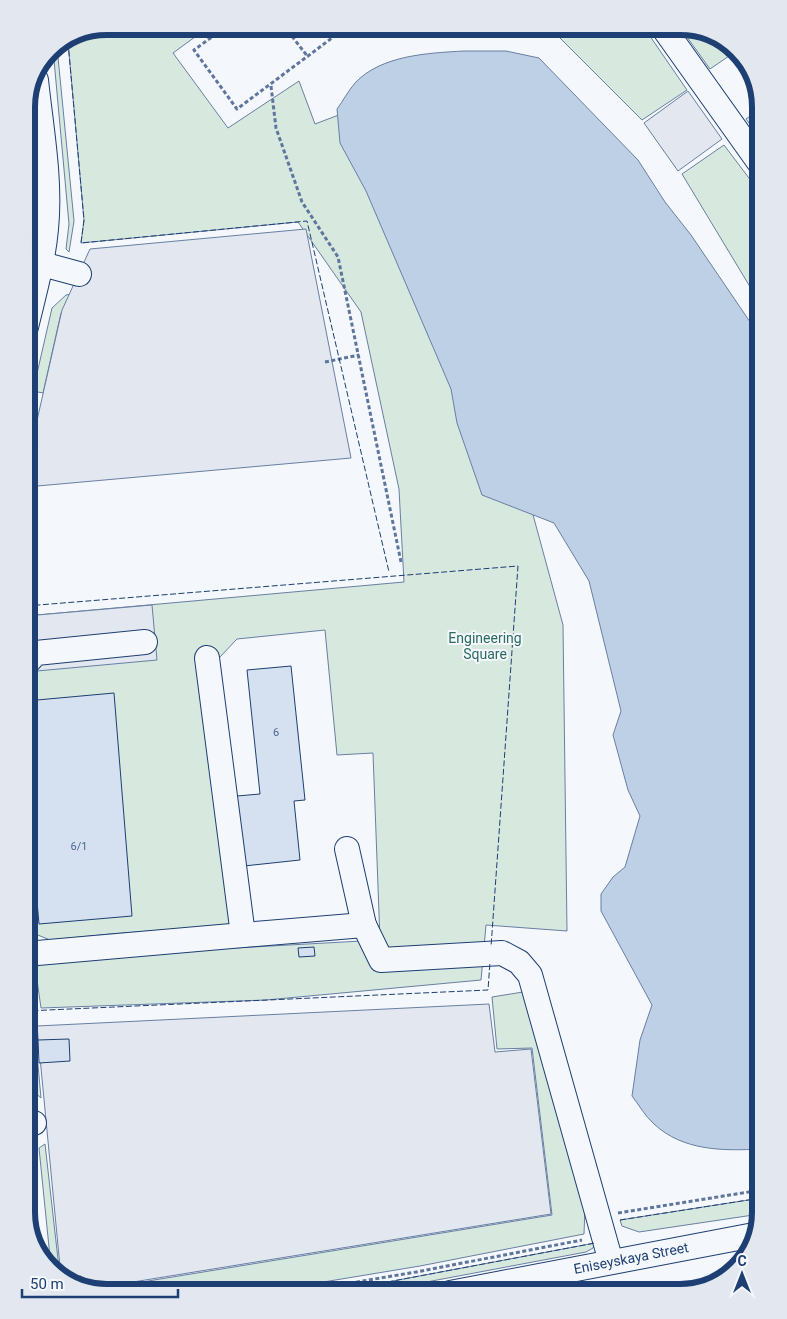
<svg xmlns="http://www.w3.org/2000/svg" width="787" height="1319" viewBox="0 0 787 1319" font-family="Roboto,sans-serif">
<style>
.green{fill:#d7e8df;stroke:#687fa3}
.parking{fill:#e3e8f0;stroke:#687fa3}
.water{fill:#bed0e5;stroke:#687fa3}
.building{fill:#d5e0f0;stroke:#1d3f73}
.lines{fill:none;stroke-linecap:round;stroke-linejoin:round}
.minor-casing{stroke:#1d3f73;stroke-width:26}
.path{stroke:#5e769c;stroke-width:3;stroke-dasharray:4 2.5;stroke-linecap:butt}
.minor{stroke:#f4f7fb;stroke-width:24}
.fence{stroke:#1d3f73;stroke-width:1;stroke-dasharray:6 2.5;stroke-linecap:butt}
.labels{text-anchor:middle;dominant-baseline:central;stroke-width:4;stroke-linejoin:round;paint-order:stroke}
.number-label{font-size:11px;fill:#4b6792}
.park-label{font-size:14px;fill:#2c6c60;stroke:#f4f7fb}
.street-label{font-size:14px;fill:#1d3f73;stroke:#f4f7fb}
.rim{fill:none;stroke:#1d3f73;stroke-width:6}
</style>
<rect width="100%" height="100%" fill="#f4f7fb"/>
<g class="green">
<path d="M107,26H210L173,53L228,128L299,81L315,124L370,103L471,287L563,625L567,931L486,925L481,980L266,1000L41,1008L34,959L380,940L373,753L337,755L325,630L237,639L203,675L232,925L110,934L50,940L28,931L26,912V616L404,582L399,489L361,312L298,222L81,243L84,220L68,42Z"/>
<path d="M548,26H643L687,90L642,120Z"/>
<path d="M679,26H686L716,37L729,56L710,69Z"/>
<path d="M57,47L74,221L69,252L66,249L69,224L53,49Z"/>
<path d="M761,108V140L746,119Z"/>
<path d="M724,145L761,194V305L682,174Z"/>
<path d="M81,292L92,308L61,313L43,393L33,391L52,308L66,295Z"/>
<path d="M523,992L585,1208L584,1234L420,1266L257,1293H102L93,1290L552,1215L532,1048L497,1049L492,997Z"/>
<path d="M35,1032L41,1098L30,1088L26,1034Z"/>
<path d="M45,1144L60,1277L51,1267L39,1148Z"/>
<path d="M761,1198L760,1214L639,1232L622,1226L620,1220Z"/>
<path d="M595,1243L593,1248L586,1252L368,1293H329Z"/>
</g>
<g class="parking">
<path d="M688,91L722,139L678,171L644,123Z"/>
<path d="M306,229L351,458L26,487V469L62,310L90,249Z"/>
<path d="M152,605L157,660L26,672V616Z"/>
<path d="M489,1004L495,1052L531,1049L551,1214L90,1289L85,1287L81,1276L61,1277L37,1026Z"/>
</g>
<path class="water" d="M464,51H506L539,58L638,160L665,202L691,235L761,338V1149C723,1151 683,1151 654,1124C645,1116 639,1105 632,1096L640,1040L652,1005L601,911V894L613,877L625,867L640,816L628,790L613,735L621,711L589,581L554,523L482,495L457,423L451,389L366,191L340,143L337,109C343,101 348,91 355,83C381,55 429,53 464,51Z"/>
<g class="building">
<path d="M721,39L725,40L753,71L757,89Z"/>
<path d="M291,666L305,800L294,801L300,860L244,866L237,796L260,794L247,670Z"/>
<path d="M114,693L132,916L39,924L26,777V701Z"/>
<path d="M314,947L315,956L299,957L298,948Z"/>
<path d="M69,1039L70,1061L39,1063L38,1040Z"/>
</g>
<g class="lines">
<defs>
<g id="minor">
<path d="M662,26L761,165"/>
<path d="M27,260L79,274"/>
<path d="M26,327C34,294 43,262 46,229C51,180 41,128 36,80"/>
<path d="M26,664L36,653L145,642"/>
<path d="M347,849L364,925L381,960L502,953L519,962L530,975L611,1262"/>
<path d="M243,935L364,925"/>
<path d="M26,954L243,935L207,658"/>
<path d="M26,1124L34,1123"/>
<path d="M450,1293L754,1235"/>
</g>
</defs>
<use href="#minor" class="minor-casing"/>
<g class="path">
<path d="M227,26L194,50L237,109L348,26"/>
<path d="M284,26L308,57"/>
<path d="M271,86L276,128L302,202L338,257L401,562"/>
<path d="M325,362L359,355"/>
<path d="M618,1213L761,1190"/>
<path d="M292,1293L416,1272L582,1240"/>
</g>
<use href="#minor" class="minor"/>
<g class="fence">
<path d="M68,42L84,220L81,243L307,221L389,572"/>
<path d="M26,606L518,566L491,947"/>
<path d="M26,1009V1011L488,990L490,962"/>
<path d="M620,1220L761,1198"/>
<path d="M329,1293L595,1243"/>
</g>
</g>
<g class="labels">
<g class="number-label">
<text x="276" y="732">6</text>
<text x="79" y="846">6/1</text>
</g>
<g class="park-label">
<text x="485" y="638">Engineering<tspan x="485" dy="16">Square</tspan></text>
</g>
<g class="street-label">
<text transform="translate(631 1258) rotate(-11)">Eniseyskaya Street</text>
</g>
</g>
<path d="M0 0H787V1319H0ZM107 35H680A72 72 0 0 1 752 107V1212A72 72 0 0 1 680 1284H107A72 72 0 0 1 35 1212V107A72 72 0 0 1 107 35Z" fill="#e3e8f0" fill-rule="evenodd"/>
<path class="rim" d="M107 35H680A72 72 0 0 1 752 107V1212A72 72 0 0 1 680 1284H107A72 72 0 0 1 35 1212V107A72 72 0 0 1 107 35Z"/>
<g transform="translate(742 1274)" stroke="#f4f7fb" stroke-width="4" paint-order="stroke">
<path d="M0-4L9 19L0 12L-9 19Z" fill="#1d3f73"/>
<text y="-8" font-size="14" font-weight="bold" text-anchor="middle" fill="#1d3f73">С</text>
</g>
<path d="M22 1289v8h156v-8" fill="none" stroke="#1d3f73" stroke-width="2.5"/>
<text x="30" y="1289" font-size="15" fill="#1d3f73" stroke="#f4f7fb" stroke-width="4" paint-order="stroke">50 m</text>
</svg>
